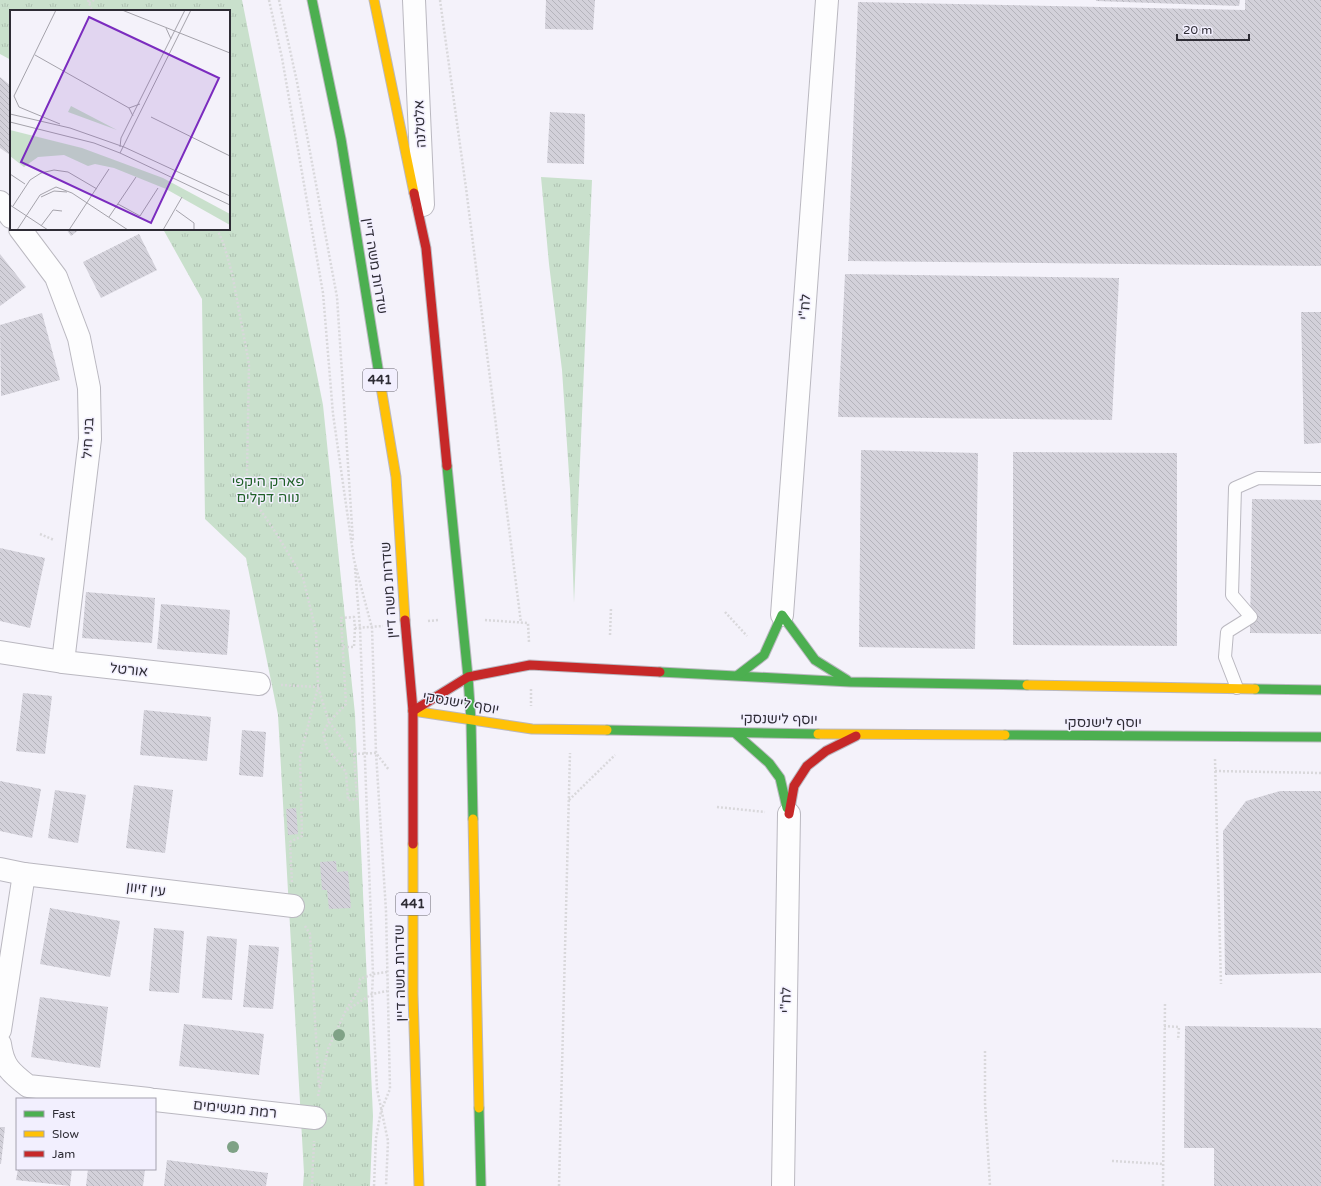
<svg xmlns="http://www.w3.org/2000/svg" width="1321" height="1186" viewBox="0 0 1321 1186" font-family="'Varela Round','Noto Sans Hebrew',sans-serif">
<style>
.park{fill:url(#park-tufts)}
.building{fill:url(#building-back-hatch)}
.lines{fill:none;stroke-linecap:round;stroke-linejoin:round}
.lane-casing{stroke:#bab8c0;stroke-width:14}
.street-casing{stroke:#bab8c0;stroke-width:24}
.fast-casing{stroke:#bab8c0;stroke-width:11}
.slow-casing{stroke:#bab8c0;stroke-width:11}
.jam-casing{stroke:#bab8c0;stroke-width:11}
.path{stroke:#d9d8db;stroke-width:2.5;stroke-dasharray:2 2;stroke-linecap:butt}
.lane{stroke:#fdfdfe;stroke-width:12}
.street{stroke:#fdfdfe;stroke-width:22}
.fast{stroke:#4caf50;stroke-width:9}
.slow{stroke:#ffc107;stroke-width:9}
.jam{stroke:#c62828;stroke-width:9}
.tree{fill:#7fa286}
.labels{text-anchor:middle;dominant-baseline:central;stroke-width:3;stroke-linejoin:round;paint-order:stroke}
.shield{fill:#f2effe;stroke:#696671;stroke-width:1}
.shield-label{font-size:13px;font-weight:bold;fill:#2e2c35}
.street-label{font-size:14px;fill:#2e2c35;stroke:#f2effe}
.park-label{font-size:14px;fill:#1f6027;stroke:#f2effe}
.inset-road{fill:none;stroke:#a5a3ab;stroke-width:1}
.view{fill:#7b2cbf;fill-opacity:0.15;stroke:#7b2cbf;stroke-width:2}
.inset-edge{fill:none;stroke:#2e2c35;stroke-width:2}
</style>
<defs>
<pattern id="park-tufts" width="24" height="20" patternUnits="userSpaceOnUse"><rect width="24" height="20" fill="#c9e0cc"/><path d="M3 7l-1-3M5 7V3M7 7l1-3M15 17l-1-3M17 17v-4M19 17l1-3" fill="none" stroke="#adc0b0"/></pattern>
<pattern id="building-back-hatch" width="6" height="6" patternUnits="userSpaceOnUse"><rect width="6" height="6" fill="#d3d1da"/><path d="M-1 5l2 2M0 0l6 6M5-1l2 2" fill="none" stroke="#b5b4bc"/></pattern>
</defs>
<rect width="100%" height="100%" fill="#f4f2fa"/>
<g class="park">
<path d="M0,0H242L323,405L355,714L373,1116L370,1186H303L304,1173L278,715L246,558L205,519L202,299L163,229H229V11H11V60L0,54Z"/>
<path d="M541,177L592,180L574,603L570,489L562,370L549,264Z"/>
</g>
<g class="building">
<path d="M546,0H595L593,30L545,29Z"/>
<path d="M1096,0H1240L1239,6L1096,1Z"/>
<path d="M1245,0H1321V266L848,261L858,2L1245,10Z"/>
<path d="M0,77L11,86L10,155L0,148Z"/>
<path d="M550,112L585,114L584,164L547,163Z"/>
<path d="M66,229H80L71,236Z"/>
<path d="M139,234L157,270L101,298L83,262Z"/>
<path d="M0,254L26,287L0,306Z"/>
<path d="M845,274L1119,278L1112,420L838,417Z"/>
<path d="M1301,312H1321V443L1304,444Z"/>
<path d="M42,313L60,380L1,396L0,325Z"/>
<path d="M861,450L978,453L975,649L859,647Z"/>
<path d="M1013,452L1177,453V646L1013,645Z"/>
<path d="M1252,499L1321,500V634L1250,633Z"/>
<path d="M0,548L45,558L30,628L0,621Z"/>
<path d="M86,592L155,598L152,643L82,638Z"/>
<path d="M161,604L230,610L227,655L157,649Z"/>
<path d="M23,693L52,696L45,754L16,751Z"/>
<path d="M144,710L211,717L207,761L140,755Z"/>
<path d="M242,730L266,732L263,777L239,775Z"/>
<path d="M0,781L41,789L32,838L0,831Z"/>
<path d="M134,785L173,790L165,853L126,848Z"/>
<path d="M55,790L86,795L78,843L48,838Z"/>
<path d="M1280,791H1321V973L1225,975L1223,831L1246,801Z"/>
<path d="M296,808L298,834L288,835L286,809Z"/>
<path d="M336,861L337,872L348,871L351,908L329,909L327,890H322L320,862Z"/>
<path d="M50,908L120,921L110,977L40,964Z"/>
<path d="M154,928L184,931L179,993L149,991Z"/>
<path d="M207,936L237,939L232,1000L202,998Z"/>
<path d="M249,945L279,947L273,1009L243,1007Z"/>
<path d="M40,997L108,1007L100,1068L31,1057Z"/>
<path d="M184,1024L264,1034L259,1075L179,1066Z"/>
<path d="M1185,1026L1321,1028V1186H1214V1148H1184Z"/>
<path d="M0,1127H5L1,1164H0Z"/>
<path d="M167,1160L268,1173L266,1186H164Z"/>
<path d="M18,1169H72L70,1186L16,1180Z"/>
<path d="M88,1169H145L143,1186H86Z"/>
</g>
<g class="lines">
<defs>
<path id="lane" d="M1237,688L1225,657L1227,632L1251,617L1232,595L1235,488L1258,478L1321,479"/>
<g id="street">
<path d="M414,0L423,205"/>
<path d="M0,202L11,217"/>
<path d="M20,229L56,277L79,338L89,388L90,439L63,662"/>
<path d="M782,615L827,0"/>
<path d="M0,652L63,662L259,684"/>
<path d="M0,869L24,874L293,906"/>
<path d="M0,1030L24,874"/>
<path d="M0,1044C3,1066 10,1072 28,1086L149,1099"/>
<path d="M155,1100L315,1118"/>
<path d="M783,1186L789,814"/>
</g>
<g id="fast">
<path d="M312,0L341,139L381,387"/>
<path d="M447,466L468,677L471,720L473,819"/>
<path d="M660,672L850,682L1027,685"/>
<path d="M738,675L764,655L782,615L815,660L847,680"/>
<path d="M1255,689L1321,690"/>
<path d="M607,730L818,734"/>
<path d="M735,733L769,763L780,778L787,808"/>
<path d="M1005,735L1321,737"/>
<path d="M479,1108L481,1186"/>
</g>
<g id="slow">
<path d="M374,0L414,193"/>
<path d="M381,387L396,477L405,620"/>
<path d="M1027,685L1255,689"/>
<path d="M413,711L532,729L607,730"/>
<path d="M818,734L1005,735"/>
<path d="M473,819L479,1108"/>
<path d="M413,844V994L419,1186"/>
</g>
<g id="jam">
<path d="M414,193L426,248L447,466"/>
<path d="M405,620L413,711V844"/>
<path d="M413,711L468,677L530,665L660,672"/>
<path d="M789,814L794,786L807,766L826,751L856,736"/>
</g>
</defs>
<use href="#lane" class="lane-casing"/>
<use href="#street" class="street-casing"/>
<use href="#fast" class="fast-casing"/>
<use href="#slow" class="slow-casing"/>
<use href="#jam" class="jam-casing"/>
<g class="path">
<path d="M88,0L92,11"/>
<path d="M269,0L282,58L323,293L333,414L354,560L372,628L376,753L386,911L390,1089L381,1111L376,1138L374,1186"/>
<path d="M279,0L297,82L337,297L353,541"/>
<path d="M440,0L466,188L521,623"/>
<path d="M89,3L94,0"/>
<path d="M217,229L223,242L232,273L249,364L247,474L253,499L276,533L303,578L316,631L318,687L329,722L354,754L357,799L348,800L346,772L327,748L323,733L329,722L346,704L341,618L354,617L355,628L383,626"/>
<path d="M40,534L54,540"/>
<path d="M355,568L360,628L373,974L372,994L377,1089L388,1141L386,1186"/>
<path d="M725,612L747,636"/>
<path d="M485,620L528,623L529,642"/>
<path d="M428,621L439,620"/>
<path d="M610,635L611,608"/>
<path d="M343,647H354L355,628"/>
<path d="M281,685L318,687L300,757L302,836L290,842L292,883"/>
<path d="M531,689V706"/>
<path d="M354,754L376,753L389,770"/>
<path d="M1215,759L1221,984"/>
<path d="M1215,771L1321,773"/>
<path d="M569,800L615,755"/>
<path d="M717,807L765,812"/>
<path d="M305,926L310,934L319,1088"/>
<path d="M347,1010L372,994L387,991"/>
<path d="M1164,1026L1179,1027L1178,1040"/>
<path d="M985,1051V1103L990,1186"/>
<path d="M318,1096L328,1049L346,1010L359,989L360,979L373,974L387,972"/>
<path d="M1112,1161L1163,1164"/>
<path d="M312,1186L314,1141"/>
<path d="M559,1186L570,753"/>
<path d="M1163,1186L1165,1003"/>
</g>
<use href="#lane" class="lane"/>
<use href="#street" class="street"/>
<use href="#fast" class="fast"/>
<use href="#slow" class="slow"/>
<use href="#jam" class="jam"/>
</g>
<g class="tree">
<circle cx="339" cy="1035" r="6"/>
<circle cx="233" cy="1147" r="6"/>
</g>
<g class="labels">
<g class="shield">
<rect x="363" y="369" width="34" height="22" rx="3"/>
<rect x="396" y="893" width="34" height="22" rx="3"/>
</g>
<g class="shield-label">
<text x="380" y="380">441</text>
<text x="413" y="904">441</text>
</g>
<g class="street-label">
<text transform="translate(420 124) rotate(-93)">אלטלנה</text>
<text transform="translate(375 266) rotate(81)">שדרות משה דיין</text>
<text transform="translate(805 307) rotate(-86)">לח"י</text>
<text transform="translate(88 438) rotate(-87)">בני חיל</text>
<text transform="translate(389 590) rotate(-94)">שדרות משה דיין</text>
<text transform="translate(129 670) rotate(6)">אורטל</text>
<text transform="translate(461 703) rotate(10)">יוסף לישנסקי</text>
<text transform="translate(779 719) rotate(1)">יוסף לישנסקי</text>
<text x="1103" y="722">יוסף לישנסקי</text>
<text transform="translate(146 889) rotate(7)">עין זיוון</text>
<text transform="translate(400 973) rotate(-91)">שדרות משה דיין</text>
<text transform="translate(786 1000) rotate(-89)">לח"י</text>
<text transform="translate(235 1109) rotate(6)">רמת מגשימים</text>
</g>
<g class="park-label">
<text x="268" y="481">פארק היקפי<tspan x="268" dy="16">נווה דקלים</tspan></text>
</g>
</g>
<g transform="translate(10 10)">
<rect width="220" height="220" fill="#f4f2fa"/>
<path d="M61,96L107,120L58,102ZM0,120L72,138L153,168L220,204V215L156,179L104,158L85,154L78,156L54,145L28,147L14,157L0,146Z" fill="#c9e0cc"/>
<path class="inset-road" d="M46,0L4,86L9,97L50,114M112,0L220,43M156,18L161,29M25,45L119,98M0,104L60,118L114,137L220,186M123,106L119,98L130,94M141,107L220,146M0,112L84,133L110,143L220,195M110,137L111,128L175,0M110,143L181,0M0,164L15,174M31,187L44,181L57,182M108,194L130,206L148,178M0,195L38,220M3,196L20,170L31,163L44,160L58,162L87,179M166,200L184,213V220M99,207L126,167M31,216L43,200L52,201M7,220L30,185L46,177L62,183L118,220M59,220L99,159M153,220L172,187"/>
<path class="view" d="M79,7L209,68L141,213L11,152Z"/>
<rect width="220" height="220" class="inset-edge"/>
</g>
<rect x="16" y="1098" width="140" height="72" fill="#f2effe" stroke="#a4a1ae"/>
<rect x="24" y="1111" width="20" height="6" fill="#4caf50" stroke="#a4a1ae"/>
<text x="52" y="1118" font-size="12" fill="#2e2c35">Fast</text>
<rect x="24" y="1131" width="20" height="6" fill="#ffc107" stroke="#a4a1ae"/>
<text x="52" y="1138" font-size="12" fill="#2e2c35">Slow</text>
<rect x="24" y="1151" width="20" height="6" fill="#c62828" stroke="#a4a1ae"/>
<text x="52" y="1158" font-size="12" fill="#2e2c35">Jam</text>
<path d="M1177 34v6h72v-6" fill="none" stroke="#2e2c35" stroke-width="2"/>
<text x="1183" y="34" font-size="12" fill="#2e2c35" stroke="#f2effe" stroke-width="3" paint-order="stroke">20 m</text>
</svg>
